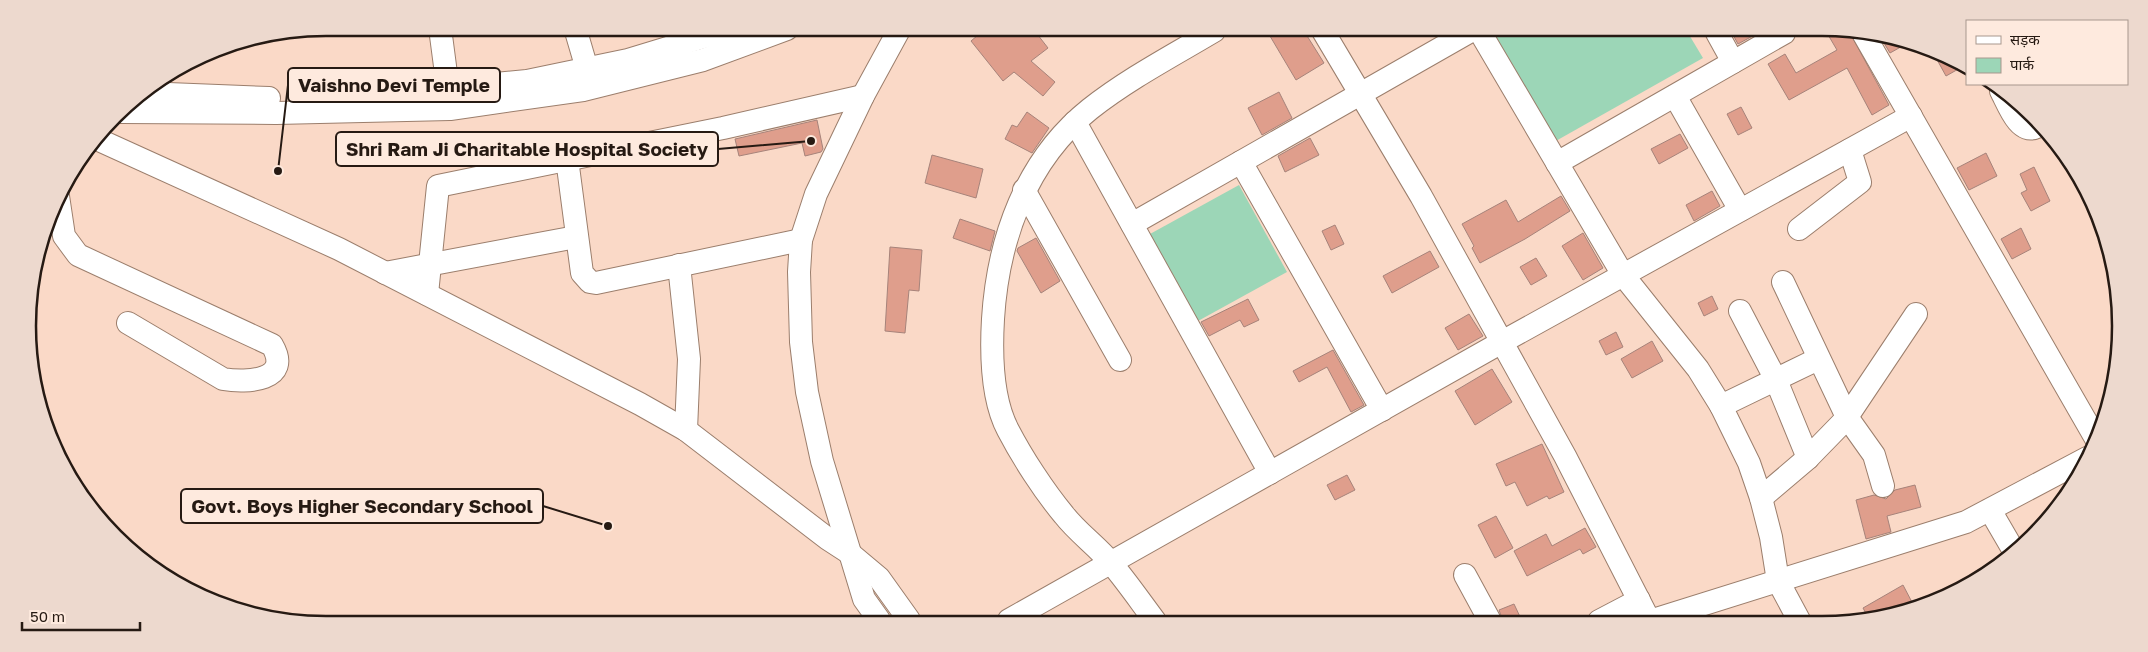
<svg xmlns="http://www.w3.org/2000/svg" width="2148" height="652" viewBox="0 0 2148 652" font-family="'Golos Text','Noto Sans Devanagari',sans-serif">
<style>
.green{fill:#9cd6b7}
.building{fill:#df9e8c;stroke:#a6837a}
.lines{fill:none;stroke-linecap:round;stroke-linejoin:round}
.minor-casing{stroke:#9b7e6c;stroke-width:24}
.minor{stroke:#fff;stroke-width:22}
.rim{fill:none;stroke:#261a13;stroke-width:2.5}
.leader{fill:none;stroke:#261a13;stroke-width:2}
.callout-dot{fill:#261a13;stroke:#feeade;stroke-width:2}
.callout{fill:#feeade;stroke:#261a13;stroke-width:2}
.callout-label{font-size:19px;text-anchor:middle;font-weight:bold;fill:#261a13}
</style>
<rect width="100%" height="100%" fill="#fad9c7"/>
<g class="green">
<path d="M1492,32L1688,33L1703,58L1554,142Z"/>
<path d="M1239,185L1287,272L1198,321L1150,234Z"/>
</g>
<g class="building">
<path d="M984,30H1034L1048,48L1031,61L1055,82L1043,96L1014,72L1003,81L971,41Z"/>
<path d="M1267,31H1304L1324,63L1296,80Z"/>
<path d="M1732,33H1758L1738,44Z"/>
<path d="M1827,33H1850L1889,105L1872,115L1847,68L1789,100L1768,64L1785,54L1796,73L1837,50Z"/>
<path d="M1886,36H1888L1906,44L1890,53L1881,38Z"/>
<path d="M1935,56L1953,64L1962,67L1946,76Z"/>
<path d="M1279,92L1292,118L1262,135L1248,108Z"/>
<path d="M1741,107L1752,128L1738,135L1727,114Z"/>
<path d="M1027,112L1049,128L1032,153L1005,139L1012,125L1017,127Z"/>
<path d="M817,120L823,149L821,152L805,156L802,143L739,156L735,139Z"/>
<path d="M1680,134L1688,148L1659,164L1651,149Z"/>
<path d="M1310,138L1319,155L1285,172L1278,156Z"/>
<path d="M1986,153L1997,176L1969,190L1957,168Z"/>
<path d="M932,155L983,169L976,198L925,183Z"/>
<path d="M2034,167L2050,201L2031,211L2021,193L2027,190L2020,174Z"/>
<path d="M1712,191L1720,206L1694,221L1686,205Z"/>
<path d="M1561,196L1570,211L1525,239L1480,263L1472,248L1474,246L1462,224L1506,200L1518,222Z"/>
<path d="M960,219L995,231L990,251L953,238Z"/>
<path d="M1335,225L1344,244L1331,250L1322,231Z"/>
<path d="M2021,228L2031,249L2012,259L2001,239Z"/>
<path d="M1583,233L1603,268L1583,280L1562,246Z"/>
<path d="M1036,238L1060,281L1041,293L1017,251L1018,248Z"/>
<path d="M890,247L922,250L919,291L909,290L905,333L885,331Z"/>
<path d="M1430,251L1439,267L1392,293L1383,276Z"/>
<path d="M1536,258L1547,276L1531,285L1520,267Z"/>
<path d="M1712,296L1718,309L1704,316L1698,303Z"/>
<path d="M1248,299L1259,320L1244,327L1240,320L1209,336L1201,322Z"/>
<path d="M1469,314L1483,336L1458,350L1445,328Z"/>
<path d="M1616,332L1623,347L1606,355L1599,341Z"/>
<path d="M1652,341L1663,361L1632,378L1621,359Z"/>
<path d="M1333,350L1364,405L1351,412L1327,367L1299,382L1293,371Z"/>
<path d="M1492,369L1512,402L1475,425L1455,391Z"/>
<path d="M1542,444L1564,492L1549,499L1547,496L1527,506L1515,482L1506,486L1496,464Z"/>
<path d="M1347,475L1355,490L1335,500L1327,485Z"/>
<path d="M1915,485L1921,507L1887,516L1891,532L1866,539L1856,500L1874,495L1886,499L1895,490Z"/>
<path d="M1496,516L1513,548L1495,558L1478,525Z"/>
<path d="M1585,528L1596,547L1583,554L1580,549L1527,576L1514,551L1546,534L1552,546Z"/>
<path d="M1903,585L1914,606L1869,619L1863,608Z"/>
<path d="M1514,604L1522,621H1503L1499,610Z"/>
</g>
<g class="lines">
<defs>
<g id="minor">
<path d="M440,28L450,104"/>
<path d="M575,28L587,69"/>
<path d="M1323,31L1421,196L1565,456L1650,622"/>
<path d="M1480,32L1623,275L1698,369L1721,406L1749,463L1761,498L1771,537L1778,581L1800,622"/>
<path d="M1717,33L1733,62"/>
<path d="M1863,33L2095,437"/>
<path d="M2001,91C2008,104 2019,136 2037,127"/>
<path d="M143,93L269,98"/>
<path d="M1675,96L1740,210"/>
<path d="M316,98L423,91L527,81L628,60L730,29"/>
<path d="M121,112L276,113L450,109L583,90L703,60L787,29"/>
<path d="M1075,122L1270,473"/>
<path d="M99,140L339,249L640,404L686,430L828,539L848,552L879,578L909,620"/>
<path d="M567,159L582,273L590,282L596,283L801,240"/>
<path d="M1241,162L1382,410"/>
<path d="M1557,163L1784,33"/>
<path d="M1024,190L1120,360"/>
<path d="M58,196L64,236L78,255L272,345C293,381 247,383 223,379L128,323"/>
<path d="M1132,224L1469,32"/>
<path d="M1799,229L1860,182L1850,150"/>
<path d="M679,265L689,359L686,430"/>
<path d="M385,273L576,237"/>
<path d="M1783,282L1847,417L1874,455L1883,486"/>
<path d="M427,294L438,186L723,128L863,96"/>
<path d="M1740,311L1776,380L1808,458"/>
<path d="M1721,406L1818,359"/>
<path d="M1761,498L1808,458L1845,420L1916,314"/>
<path d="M1990,510L2015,553"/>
<path d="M1465,575L1490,621"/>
<path d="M879,620L864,599L822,461L807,392L801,342L799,272L801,240L816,194L863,96L899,30"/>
<path d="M1009,620L1502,342L1911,116"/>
<path d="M1155,621C1140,601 1127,582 1111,563C1097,546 1078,533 1064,515C1044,491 1022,457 1008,430C991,398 991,353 993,319C998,239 1026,160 1090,109C1128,79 1172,56 1214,31"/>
<path d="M1599,621L1639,600"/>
<path d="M1650,621L1966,522L2087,458"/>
</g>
</defs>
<use href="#minor" class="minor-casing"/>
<use href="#minor" class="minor"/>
</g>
<path d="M0 0H2148V652H0ZM326 36H1822A290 290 0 0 1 2112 326V326A290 290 0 0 1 1822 616H326A290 290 0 0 1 36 326V326A290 290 0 0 1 326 36Z" fill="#edd9ce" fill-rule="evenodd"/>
<path class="rim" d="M326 36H1822A290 290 0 0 1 2112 326V326A290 290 0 0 1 1822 616H326A290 290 0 0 1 36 326V326A290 290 0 0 1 326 36Z"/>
<path class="leader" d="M278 171L288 85M811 141L718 149M608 526L543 506"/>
<g class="callout-dot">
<circle cx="278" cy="171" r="5"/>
<circle cx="811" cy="141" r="5"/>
<circle cx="608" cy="526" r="5"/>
</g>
<g class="callout">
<rect x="288" y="68" width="212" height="34" rx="5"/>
<rect x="336" y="132" width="382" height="34" rx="5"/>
<rect x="181" y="489" width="362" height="34" rx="5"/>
</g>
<g class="callout-label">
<text x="394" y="92">Vaishno Devi Temple</text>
<text x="527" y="156">Shri Ram Ji Charitable Hospital Society</text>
<text x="362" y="513">Govt. Boys Higher Secondary School</text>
</g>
<rect x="1966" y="20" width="162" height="65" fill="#feeade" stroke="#a8978d"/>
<rect x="1976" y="36" width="25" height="8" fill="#ffffff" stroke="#a8978d"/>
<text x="2010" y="45" font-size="15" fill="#261a13">सड़क</text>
<rect x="1976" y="58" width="25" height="15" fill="#9cd6b7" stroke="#a8978d"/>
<text x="2010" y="70" font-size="15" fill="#261a13">पार्क</text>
<path d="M22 622v8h118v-8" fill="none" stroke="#261a13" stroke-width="2.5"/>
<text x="30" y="622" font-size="15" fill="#261a13" stroke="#feeade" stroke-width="4" paint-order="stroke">50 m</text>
</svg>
